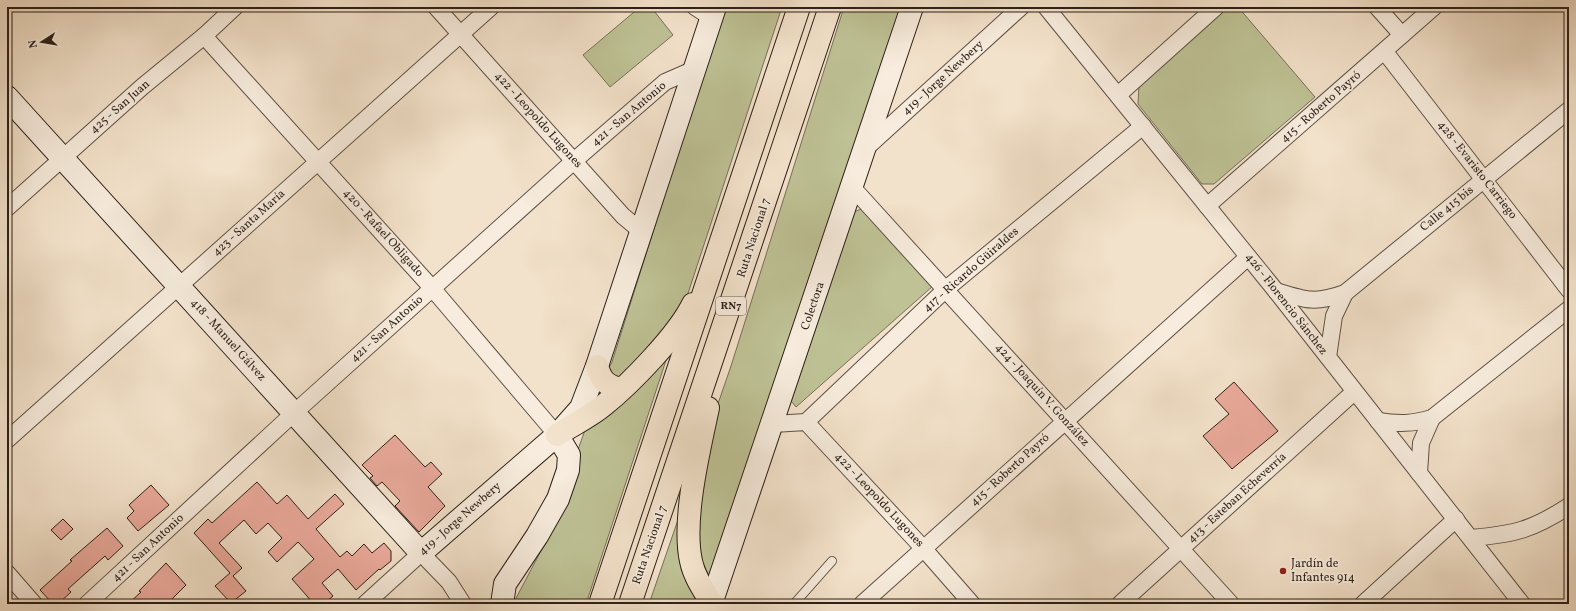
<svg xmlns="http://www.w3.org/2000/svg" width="1576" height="611" viewBox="0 0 1576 611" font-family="Vollkorn,serif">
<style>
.green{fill:#bec295;stroke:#757057}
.building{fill:#ebaa9c;stroke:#2c1f19}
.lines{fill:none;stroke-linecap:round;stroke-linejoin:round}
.lane-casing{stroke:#5e5046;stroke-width:10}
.street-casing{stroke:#5e5046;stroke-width:18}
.secondary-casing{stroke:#2c1f19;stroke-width:24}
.highway-casing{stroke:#2c1f19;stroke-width:24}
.lane{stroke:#f7ecdd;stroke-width:8}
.street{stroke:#f7ecdd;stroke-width:16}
.secondary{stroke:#f7ecdd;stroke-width:22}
.highway{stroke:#f3e2cb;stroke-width:22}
.poi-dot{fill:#8f2418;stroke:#f7ecdd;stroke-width:1.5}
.labels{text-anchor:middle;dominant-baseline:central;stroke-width:3.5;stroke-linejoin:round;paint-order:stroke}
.shield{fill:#f7ecdd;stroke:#695c54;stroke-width:1}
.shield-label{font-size:11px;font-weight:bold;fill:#2c1f19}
.street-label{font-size:12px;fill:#2c1f19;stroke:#f7ecdd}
.poi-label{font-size:12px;fill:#2c1f19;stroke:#f7ecdd;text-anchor:start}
</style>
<rect width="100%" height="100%" fill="#f3e2cb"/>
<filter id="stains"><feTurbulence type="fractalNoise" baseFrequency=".005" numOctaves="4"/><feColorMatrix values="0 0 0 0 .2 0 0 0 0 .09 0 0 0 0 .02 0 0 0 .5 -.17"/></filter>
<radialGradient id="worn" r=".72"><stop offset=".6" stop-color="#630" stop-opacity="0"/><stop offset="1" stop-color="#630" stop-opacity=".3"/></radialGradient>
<g class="green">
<path d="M640,7H651L673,35L610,87L583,55Z"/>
<path d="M724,7H782L586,604H513L566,503L575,458L604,377L612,362Z"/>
<path d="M844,7H911L713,604H649L731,366Z"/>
<path d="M1226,7H1238L1315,97L1214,184H1202L1138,104L1139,85Z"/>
<path d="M861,209L933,286L796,407L791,401L854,212Z"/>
</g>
<g class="building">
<path d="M1234,382L1278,431L1232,469L1203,436L1229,414L1215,399Z"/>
<path d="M395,435L425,467L431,462L442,474L428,487L445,506L419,532L395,506L400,501L382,482L377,486L370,478L373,476L362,465Z"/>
<path d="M257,482L277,504L287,495L308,519L335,494L344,504L316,529L340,557L347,551L352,556L364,544L372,553L384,543L391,551V561L380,570L379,569L356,590L338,569L322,583L333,596L324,604H314L292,579L314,559L298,542L277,562L268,552L282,538L268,523L256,534L244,520L219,543L242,568L233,576L246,591L231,603L215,586L230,573L194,533L208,519L212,523Z"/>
<path d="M151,485L169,505L138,531L127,518L134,511L129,505Z"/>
<path d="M63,519L73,529L61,540L51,530Z"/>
<path d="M107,528L123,546L108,560L105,556L68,589L71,592L58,604H53L40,590L72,561L70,560Z"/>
<path d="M166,563L186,585L172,599L176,604H128L141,592L139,591Z"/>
</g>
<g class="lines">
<defs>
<path id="lane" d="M794,604L832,561"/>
<g id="street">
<path d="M436,7L623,216L641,231"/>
<path d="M695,7L712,18"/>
<path d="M1046,7L1276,291L1522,604"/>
<path d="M1377,7L1402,35"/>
<path d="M204,36L432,288L557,435"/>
<path d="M1385,52L1569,290"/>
<path d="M1118,95L1216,7"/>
<path d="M866,148L1021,7"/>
<path d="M852,187L1231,604"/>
<path d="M1207,206L1434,7"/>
<path d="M7,208L142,87L204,36L235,7"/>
<path d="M1276,291C1305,300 1315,304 1345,293L1569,110"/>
<path d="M1328,357L1334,316L1345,293"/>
<path d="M1378,421C1398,424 1413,424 1432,418L1569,309"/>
<path d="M806,422L946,289L1143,126"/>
<path d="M773,424L806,422L923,548L972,604"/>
<path d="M7,440L491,7"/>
<path d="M1419,473L1421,443L1432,418"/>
<path d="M1472,538C1515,534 1532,530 1569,506"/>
<path d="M7,573L34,604"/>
<path d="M87,604L294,413L575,160L665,82L697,68"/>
<path d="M365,604L421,553L449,582L463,604"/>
<path d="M862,604L1248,257"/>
<path d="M1120,604L1354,392"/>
<path d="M1363,604L1456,519"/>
</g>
<g id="secondary">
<path d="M7,97L421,553L557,435L581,408L597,366L715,7"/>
<path d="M502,604L505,584L537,536L558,499L568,470L569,455L557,435"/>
<path d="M711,604L912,7"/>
</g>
<g id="highway">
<path d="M597,366C601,380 606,386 621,389"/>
<path d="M708,408C699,450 682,520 691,561C694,576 703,589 711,602"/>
<path d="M557,435C572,425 590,417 604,405C630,384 678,335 693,304"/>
<path d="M600,604L799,7"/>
<path d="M630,604L830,7"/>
</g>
</defs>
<use href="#lane" class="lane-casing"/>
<use href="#street" class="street-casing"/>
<use href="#secondary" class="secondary-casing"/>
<use href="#highway" class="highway-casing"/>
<use href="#lane" class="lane"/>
<use href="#street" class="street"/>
<use href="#secondary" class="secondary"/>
<use href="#highway" class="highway"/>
</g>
<circle class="poi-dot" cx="1283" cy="571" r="4"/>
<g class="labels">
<rect class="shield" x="716" y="297" width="30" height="18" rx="3"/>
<g class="shield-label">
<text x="731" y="306">RN7</text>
</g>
<g class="street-label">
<text transform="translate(943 78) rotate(-42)">419 - Jorge Newbery</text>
<text transform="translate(120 107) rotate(-41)">425 - San Juan</text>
<text transform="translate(1321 107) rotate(-41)">415 - Roberto Payró</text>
<text transform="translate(629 114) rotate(-40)">421 - San Antonio</text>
<text transform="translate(538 120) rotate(48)">422 - Leopoldo Lugones</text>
<text transform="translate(1477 170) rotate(52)">428 - Evaristo Carriego</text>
<text transform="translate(1447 209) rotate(-39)">Calle 415 bis</text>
<text transform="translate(249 223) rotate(-42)">423 - Santa María</text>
<text transform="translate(383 233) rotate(48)">420 - Rafael Obligado</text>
<text transform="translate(754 238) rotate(-72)">Ruta Nacional 7</text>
<text transform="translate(971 270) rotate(-41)">417 - Ricardo Güiraldes</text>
<text transform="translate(1286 304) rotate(52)">426 - Florencio Sánchez</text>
<text transform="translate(813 306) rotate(-71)">Colectora</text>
<text transform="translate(387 329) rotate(-42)">421 - San Antonio</text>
<text transform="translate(228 340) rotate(48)">418 - Manuel Gálvez</text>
<text transform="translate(1042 395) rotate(48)">424 - Joaquín V. González</text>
<text transform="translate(1010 470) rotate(-42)">415 - Roberto Payró</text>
<text transform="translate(1237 498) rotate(-42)">413 - Esteban Echeverría</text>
<text transform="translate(879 500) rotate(47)">422 - Leopoldo Lugones</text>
<text transform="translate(460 519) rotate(-41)">419 - Jorge Newbery</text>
<text transform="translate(650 545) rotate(-71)">Ruta Nacional 7</text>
<text transform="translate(148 548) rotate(-43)">421 - San Antonio</text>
</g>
<g class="poi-label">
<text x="1291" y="564">Jardín de<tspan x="1291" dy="14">Infantes 914</tspan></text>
</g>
</g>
<rect width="1576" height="611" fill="none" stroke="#f3e2cb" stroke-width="24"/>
<rect x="8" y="8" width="1560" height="595" fill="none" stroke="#2c1f19" stroke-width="2"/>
<rect x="12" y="12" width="1552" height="587" fill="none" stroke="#2c1f19"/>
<g transform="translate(42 42) rotate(258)" stroke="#f7ecdd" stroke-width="3" paint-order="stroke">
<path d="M0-3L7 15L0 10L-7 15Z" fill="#2c1f19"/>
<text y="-6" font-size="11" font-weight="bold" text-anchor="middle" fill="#2c1f19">N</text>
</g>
<rect width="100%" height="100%" filter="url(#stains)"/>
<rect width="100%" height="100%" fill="url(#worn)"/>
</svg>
